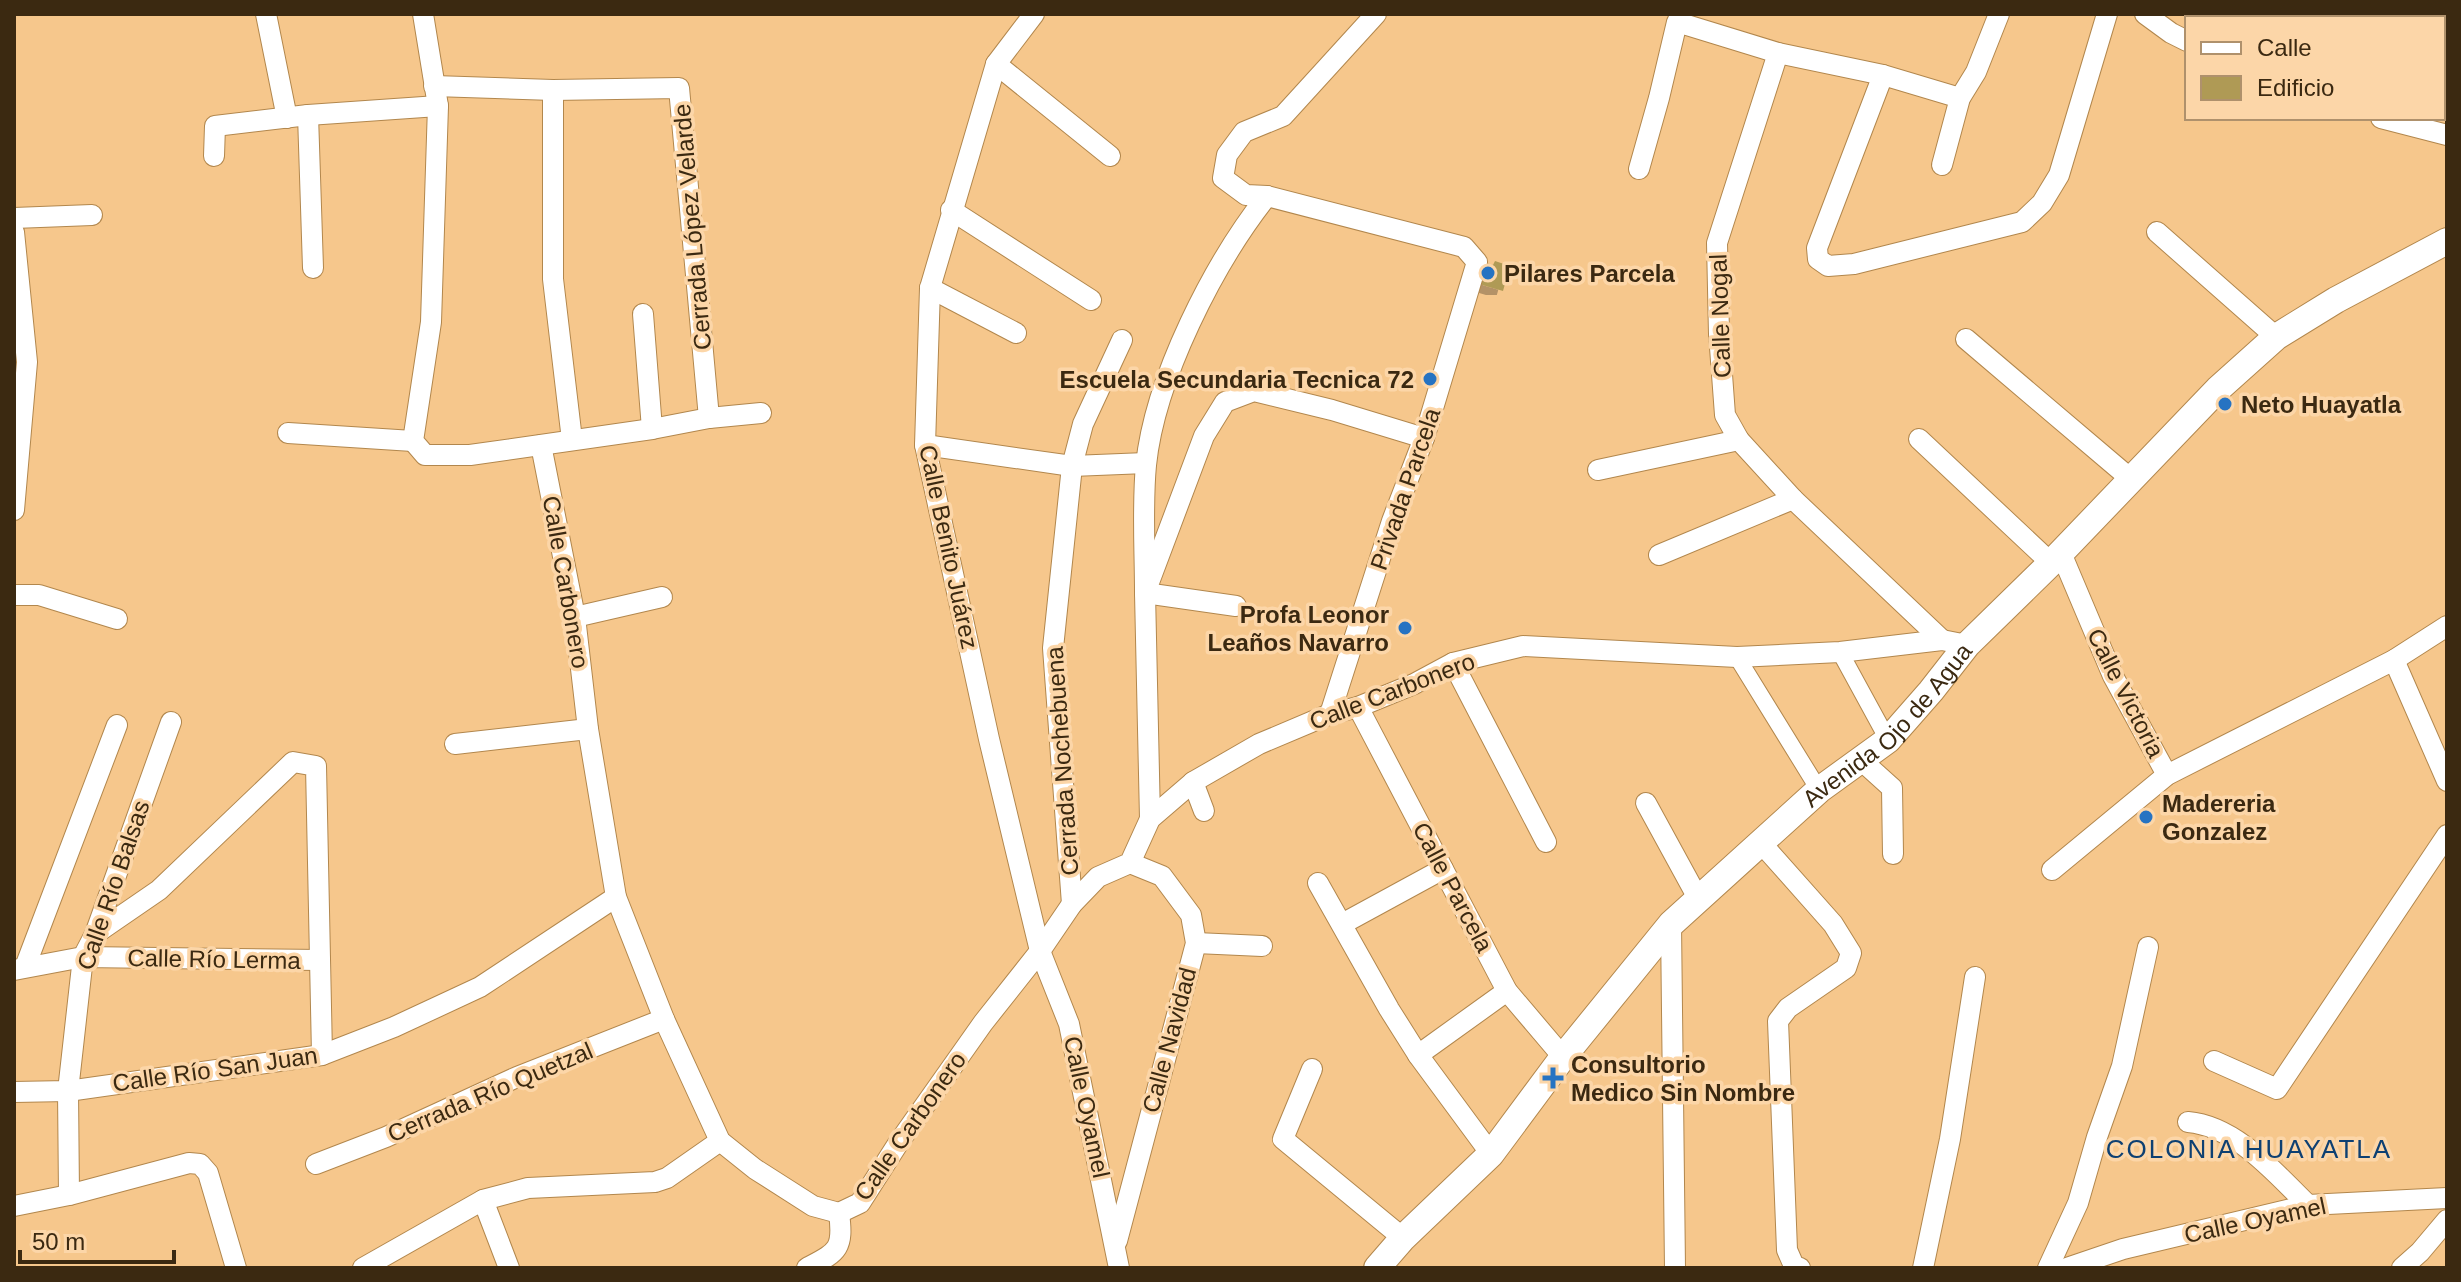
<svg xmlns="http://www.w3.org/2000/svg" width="2461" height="1282" viewBox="0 0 2461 1282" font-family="Helvetica,sans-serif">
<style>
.building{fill:#af9a55;filter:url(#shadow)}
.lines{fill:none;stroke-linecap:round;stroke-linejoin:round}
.pedestrian-casing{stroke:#b2874d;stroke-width:18}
.minor-casing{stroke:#b2874d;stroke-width:22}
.tertiary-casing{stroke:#b2874d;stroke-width:28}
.pedestrian{stroke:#fff;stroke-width:16}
.minor{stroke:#fff;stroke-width:20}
.tertiary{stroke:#fff;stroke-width:26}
.poi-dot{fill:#2673c2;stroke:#fcd6a8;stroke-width:3}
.labels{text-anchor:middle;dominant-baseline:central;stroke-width:7;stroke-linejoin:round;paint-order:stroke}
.street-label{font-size:24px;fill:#3b2911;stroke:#fcd6a8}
.poi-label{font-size:24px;font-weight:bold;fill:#3b2911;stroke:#fcd6a8;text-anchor:start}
.neighbourhood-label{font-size:26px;letter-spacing:2px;fill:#0e4072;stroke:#fcd6a8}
</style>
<defs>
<filter id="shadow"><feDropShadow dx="-7" dy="7" stdDeviation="0" flood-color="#0004"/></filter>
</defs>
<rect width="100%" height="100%" fill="#f6c78c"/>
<path class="building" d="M1472,259L1493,265L1495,261L1510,266L1503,291L1466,280Z"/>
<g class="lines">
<defs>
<g id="pedestrian">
<path d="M1840,652L1888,740"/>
<path d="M1737,657L1819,790"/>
</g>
<g id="minor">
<path d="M266,14L287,118"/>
<path d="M423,14L438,106L431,322L413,441L425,455H470L652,429L709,418L761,413"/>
<path d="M1034,14L996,64L930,288L925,445L989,739L1040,951L1069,1024L1119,1268"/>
<path d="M2145,14L2171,33L2187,41"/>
<path d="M2241,18L2242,14"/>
<path d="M1778,53L1717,243L1719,334L1725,415L1739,440L1793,499L1942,640"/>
<path d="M996,64L1110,156"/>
<path d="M1883,75L1817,248L1818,259L1828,266L1854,264L2022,222L2042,203L2059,175L2107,14"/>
<path d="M434,86L553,90L679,88L709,418"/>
<path d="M553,90V279L572,440"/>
<path d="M308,115L313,268"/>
<path d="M2381,118L2447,135"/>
<path d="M214,156L215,126L308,115L438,106"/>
<path d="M1942,165L1960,98L1976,72L1999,14"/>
<path d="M1639,169L1659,98L1677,22L1778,53L1883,75L1960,98"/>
<path d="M951,210L1091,300"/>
<path d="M14,218L92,215"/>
<path d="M14,232L27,362L14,510"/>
<path d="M2157,232L2276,337"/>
<path d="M930,288L1016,333"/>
<path d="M643,314L652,429"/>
<path d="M1966,339L2132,480"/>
<path d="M288,433L413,441"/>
<path d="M1919,439L2051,563"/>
<path d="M541,445L575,617L588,729L616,897L664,1019L720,1141L755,1169L813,1206L839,1213L860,1203L899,1142L983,1023L1040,951L1072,904L1098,877L1130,863L1150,819L1193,782L1259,744L1330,714L1358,707L1414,684L1453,663L1523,646L1737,657L1840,652L1942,640L1967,645"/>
<path d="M925,445L1072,466L1146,463"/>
<path d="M1598,470L1739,440"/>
<path d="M2061,553L2113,676L2167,775"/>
<path d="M1659,555L1793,499"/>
<path d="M14,595H39L117,619"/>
<path d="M1236,606L1145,593C1145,550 1142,507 1146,465C1155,378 1214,263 1267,196"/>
<path d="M575,617L662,597"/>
<path d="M2394,660L2447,781"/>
<path d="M1453,663L1546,842"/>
<path d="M1358,707L1507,991L1563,1057"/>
<path d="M1330,714L1392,521L1424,438L1477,262L1464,247L1267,196L1246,195L1223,178L1227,155L1244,132L1283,116L1376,14"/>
<path d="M455,744L588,729"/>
<path d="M1861,760L1892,788L1893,854"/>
<path d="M1193,782L1204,811"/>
<path d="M1646,803L1699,900"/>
<path d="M1150,819L1145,593L1204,436L1225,402L1254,391L1332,410L1424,438"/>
<path d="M1762,844L1833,924L1851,953L1846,968L1788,1008L1778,1021L1787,1250L1794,1266L1800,1268"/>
<path d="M2052,870L2167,775L2394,660L2447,626"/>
<path d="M1318,883L1389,1009L1418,1055L1491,1154"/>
<path d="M1072,904L1053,648L1072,466L1083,424L1122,340"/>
<path d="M1342,924L1443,869"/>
<path d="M1671,924L1675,1268"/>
<path d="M95,934L159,890L293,762L316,766L322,1055"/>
<path d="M1196,943L1262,946"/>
<path d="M25,967L117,725"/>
<path d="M14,970L83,957L320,960"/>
<path d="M1418,1055L1507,991"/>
<path d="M2214,1061L2277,1089L2447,835"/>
<path d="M1312,1069L1283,1139L1403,1238"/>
<path d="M14,1092L68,1091L322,1055L394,1027L480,987L616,897"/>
<path d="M2188,1122C2236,1126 2275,1173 2308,1205"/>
<path d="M316,1164L386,1137L517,1077L664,1019"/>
<path d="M69,1195L68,1091L83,957L95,934L171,722"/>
<path d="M483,1200L509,1268"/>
<path d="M14,1206L69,1195L189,1163L200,1164L208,1173L236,1268"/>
<path d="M1117,1241L1196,943L1191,915L1162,876L1130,863"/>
<path d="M363,1268L483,1200L528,1188L655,1182L667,1178L720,1141"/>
<path d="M807,1268C837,1252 844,1250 839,1213"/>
<path d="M1923,1268L1950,1139L1975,977"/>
<path d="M2048,1268L2078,1203L2097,1137L2122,1066L2148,947"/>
<path d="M2067,1268L2123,1249L2308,1205L2447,1198"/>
<path d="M2402,1268L2420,1252L2447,1220"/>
</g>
<g id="tertiary">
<path id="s1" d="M1377,1268L1403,1238L1491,1154L1563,1057L1671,924L1819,790L1888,740L1931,691L1967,645L2051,563L2218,389L2276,337L2336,300L2447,241"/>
</g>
</defs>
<use href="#pedestrian" class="pedestrian-casing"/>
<use href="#minor" class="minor-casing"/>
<use href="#tertiary" class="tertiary-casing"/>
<use href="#pedestrian" class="pedestrian"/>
<use href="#minor" class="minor"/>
<use href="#tertiary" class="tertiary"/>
</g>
<g class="poi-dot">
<circle cx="1488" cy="273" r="8"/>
<circle cx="1430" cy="379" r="8"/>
<circle cx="2225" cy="404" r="8"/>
<circle cx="1405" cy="628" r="8"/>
<circle cx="2146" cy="817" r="8"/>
<path d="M1549 1066h8v8h8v8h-8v8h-8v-8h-8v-8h8z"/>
</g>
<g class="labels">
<g class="street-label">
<text transform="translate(692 227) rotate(-95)">Cerrada López Velarde</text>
<text transform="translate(1720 316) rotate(-92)">Calle Nogal</text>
<text transform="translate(1405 489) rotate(-71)">Privada Parcela</text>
<text transform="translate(949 547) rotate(78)">Calle Benito Juárez</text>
<text transform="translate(566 582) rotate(80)">Calle Carbonero</text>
<text transform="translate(1392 691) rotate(-21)">Calle Carbonero</text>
<text transform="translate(2126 693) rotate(63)">Calle Victoria</text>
<text stroke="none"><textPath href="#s1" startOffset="748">Avenida Ojo de Agua</textPath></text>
<text transform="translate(1062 761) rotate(-94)">Cerrada Nochebuena</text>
<text transform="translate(113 885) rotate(-71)">Calle Río Balsas</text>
<text transform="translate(1453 887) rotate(62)">Calle Parcela</text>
<text transform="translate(214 959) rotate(1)">Calle Río Lerma</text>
<text transform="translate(1169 1040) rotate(-75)">Calle Navidad</text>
<text transform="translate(215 1069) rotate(-8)">Calle Río San Juan</text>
<text transform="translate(490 1092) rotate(-23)">Cerrada Río Quetzal</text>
<text transform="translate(1087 1107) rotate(78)">Calle Oyamel</text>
<text transform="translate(910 1126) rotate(-55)">Calle Carbonero</text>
<text transform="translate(2255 1220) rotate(-12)">Calle Oyamel</text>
</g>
<g class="poi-label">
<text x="1504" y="273">Pilares Parcela</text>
<text x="1414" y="379" text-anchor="end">Escuela Secundaria Tecnica 72</text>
<text x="2241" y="404">Neto Huayatla</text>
<text x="1389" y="614" text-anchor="end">Profa Leonor<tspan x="1389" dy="28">Leaños Navarro</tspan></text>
<text x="2162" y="803">Madereria<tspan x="2162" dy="28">Gonzalez</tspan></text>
<text x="1571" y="1064">Consultorio<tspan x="1571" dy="28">Medico Sin Nombre</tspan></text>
</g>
<g class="neighbourhood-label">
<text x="2249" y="1149">COLONIA HUAYATLA</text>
</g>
</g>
<rect width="2461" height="1282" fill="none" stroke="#3b2911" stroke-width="32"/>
<rect x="2185" y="16" width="260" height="104" fill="#fcd6a8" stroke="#af916c" stroke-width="2"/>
<rect x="2201" y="42" width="40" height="12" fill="#ffffff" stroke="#af916c" stroke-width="2"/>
<text x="2257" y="56" font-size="24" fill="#3b2911">Calle</text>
<rect x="2201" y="76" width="40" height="24" fill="#af9a55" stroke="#af916c" stroke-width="2"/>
<text x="2257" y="96" font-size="24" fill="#3b2911">Edificio</text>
<path d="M20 1250v12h154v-12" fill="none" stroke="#3b2911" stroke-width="4"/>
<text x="32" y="1250" font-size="24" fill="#3b2911" stroke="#fcd6a8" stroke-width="6" paint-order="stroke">50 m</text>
</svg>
